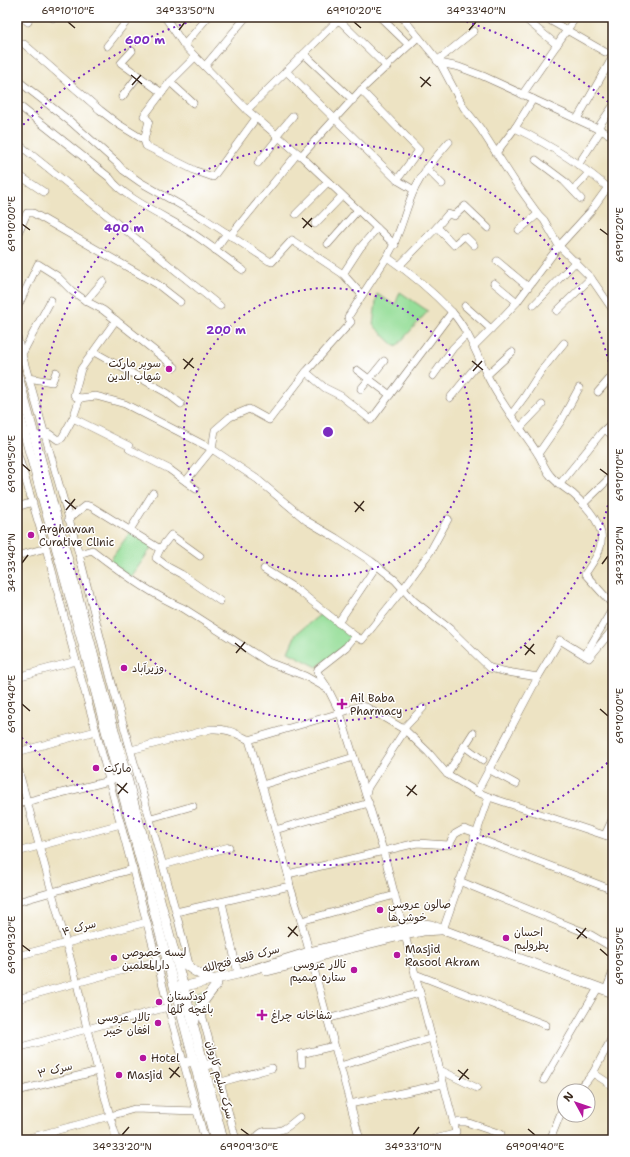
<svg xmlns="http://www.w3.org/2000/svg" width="630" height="1157" viewBox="0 0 630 1157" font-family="'Shantell Sans','Playpen Sans Arabic',sans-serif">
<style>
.green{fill:#96de99;stroke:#68845c}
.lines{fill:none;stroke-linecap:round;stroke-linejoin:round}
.minor-casing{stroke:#796b58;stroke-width:8}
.major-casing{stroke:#796b58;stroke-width:10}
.minor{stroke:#fff;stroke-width:7}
.major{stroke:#fff;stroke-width:9}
.ticks{fill:none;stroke:#3b2a1e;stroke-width:1.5}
.ring{fill:none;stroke:#7b2cbf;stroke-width:2;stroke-dasharray:2 4}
.poi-dot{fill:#b5179e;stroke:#fff;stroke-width:1.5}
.labels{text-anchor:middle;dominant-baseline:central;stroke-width:3;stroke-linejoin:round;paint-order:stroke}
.poi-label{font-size:11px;fill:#3b2a1e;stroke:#fff;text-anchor:start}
.street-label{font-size:11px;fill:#3b2a1e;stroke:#fff}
.centre{fill:#7b2cbf;stroke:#fff;stroke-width:2}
.ring-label{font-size:12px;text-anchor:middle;font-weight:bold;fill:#7b2cbf;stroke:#fff;stroke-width:3;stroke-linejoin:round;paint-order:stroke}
.neatline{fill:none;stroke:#3b2a1e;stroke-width:1.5}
.ticks-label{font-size:10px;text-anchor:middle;fill:#3b2a1e}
</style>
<rect width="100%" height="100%" fill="#fff"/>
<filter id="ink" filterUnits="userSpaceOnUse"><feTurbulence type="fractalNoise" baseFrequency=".025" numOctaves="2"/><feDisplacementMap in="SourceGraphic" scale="8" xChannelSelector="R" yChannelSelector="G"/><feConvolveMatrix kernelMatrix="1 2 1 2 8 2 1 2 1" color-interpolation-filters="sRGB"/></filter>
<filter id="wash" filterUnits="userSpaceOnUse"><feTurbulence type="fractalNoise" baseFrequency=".012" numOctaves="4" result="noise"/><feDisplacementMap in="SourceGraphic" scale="16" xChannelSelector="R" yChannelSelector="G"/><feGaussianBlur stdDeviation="0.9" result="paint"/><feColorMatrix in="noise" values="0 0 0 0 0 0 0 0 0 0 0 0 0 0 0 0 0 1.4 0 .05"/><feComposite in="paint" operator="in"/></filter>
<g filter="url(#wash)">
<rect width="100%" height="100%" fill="#ede3c3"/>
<g class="green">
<path d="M400,292L428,311L396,347L373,325L377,294L395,305Z"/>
<path d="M130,532L152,547L131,577L109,562Z"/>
<path d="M322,613L353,635L344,645L317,667L288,652L296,634Z"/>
<path d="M210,988L196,1011L192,994Z"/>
</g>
</g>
<g filter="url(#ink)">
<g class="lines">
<defs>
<g id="minor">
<path d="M22,17L28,22"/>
<path d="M165,17L184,45L247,110L301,156L395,245"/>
<path d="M380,17L409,45"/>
<path d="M402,17L440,63L464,108L480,128L515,182L538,214L544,220L559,246L591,278L613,310"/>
<path d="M523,17L557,45"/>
<path d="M53,18L54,17"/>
<path d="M551,21L605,52"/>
<path d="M17,44H24L100,110L118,124L144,140L146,146L196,171L213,177L256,118"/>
<path d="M184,45L208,17"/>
<path d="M107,46L130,17"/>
<path d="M132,51L121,63L162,93"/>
<path d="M304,54L353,100"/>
<path d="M437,61L474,31"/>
<path d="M440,63L459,67L483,76L613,136"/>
<path d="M205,66L246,17"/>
<path d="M286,71L397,180L414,190"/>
<path d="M17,80L71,122L117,163L123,170L140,182L205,219L269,261L272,262L292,240L293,241L343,274L362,295"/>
<path d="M170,82L193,103"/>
<path d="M361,90L419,150L397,180"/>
<path d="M522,95L576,17"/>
<path d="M122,97L138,76"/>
<path d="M17,104L110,178C121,196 168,218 187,230C207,242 224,257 243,270"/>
<path d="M247,110L337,21L341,22L387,67"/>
<path d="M577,119L611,60L613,61"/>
<path d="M515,128C550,145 584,166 613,192"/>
<path d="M597,129L613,106"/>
<path d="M276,136L293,116"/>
<path d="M144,140L149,121L144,116L170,82L195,57"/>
<path d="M449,142C436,157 424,170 415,188C404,211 401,235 387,257C409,272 433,292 452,312C468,330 476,353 487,375C500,403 521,428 538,454C542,461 545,469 550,475C556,483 565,488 573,494C585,505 597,517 601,533C604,549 593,562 585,574L613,605"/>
<path d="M17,143L220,306"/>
<path d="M496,153L515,128L533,99"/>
<path d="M301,156L361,90L418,37"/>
<path d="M536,160L564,181L581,199"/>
<path d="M258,163L278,138"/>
<path d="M578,165L601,130"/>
<path d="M426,168L442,184"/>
<path d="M17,174L44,192"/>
<path d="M573,190L589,173"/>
<path d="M296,214L328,182"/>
<path d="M315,224L342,196"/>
<path d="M437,227L454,245L463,237H466L474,245"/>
<path d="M519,230L538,214"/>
<path d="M17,235L27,213H33L157,284L180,302"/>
<path d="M230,236L298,153"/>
<path d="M328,244L358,210"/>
<path d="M215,250L227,233"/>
<path d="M497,261L527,286"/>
<path d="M400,265L437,227L448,214L454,216L465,206L488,228"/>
<path d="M343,274L360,248L377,228"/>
<path d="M494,283L517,302"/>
<path d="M86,301L103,281"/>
<path d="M534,305L576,261"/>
<path d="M465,306L491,329"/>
<path d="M17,308L38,264L57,276L72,291L86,301L103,310L175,367"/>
<path d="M557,311L591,278"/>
<path d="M17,337L79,554L114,691L176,912L190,968"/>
<path d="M474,346L502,318L517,302L559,246L590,212L608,187"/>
<path d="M94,352L167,393L181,404"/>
<path d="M22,354L51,300"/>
<path d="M357,370L390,395"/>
<path d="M306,372L325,388L341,396L371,420L452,312"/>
<path d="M487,375L512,352"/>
<path d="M433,376L453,348L467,334"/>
<path d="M28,378L52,382L56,372"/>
<path d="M361,389L384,361"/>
<path d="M598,392L613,375"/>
<path d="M80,398L76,397L74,395L81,369L116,320"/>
<path d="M450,398L481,360"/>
<path d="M511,415L525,396L541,371L564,343"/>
<path d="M73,418L129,446V449L169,469L196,489"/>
<path d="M520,428L542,405"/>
<path d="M606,430L613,436"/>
<path d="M34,437L48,433L58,440L62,438L73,418L80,398L96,396L125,404L212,449L257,479L307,521L336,538L371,561L395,580L414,601L450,629L490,668L507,672L538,677L560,640L589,658L613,629"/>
<path d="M17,451L46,548L73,650L96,731L157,961L168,1007L205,1140"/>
<path d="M538,454L561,421L579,388"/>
<path d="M186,481L212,449L215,430L230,417L249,409L269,420L306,372L351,322L348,317L387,257"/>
<path d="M559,485L602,432L613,422"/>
<path d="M583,504L613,475"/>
<path d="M17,507L33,502"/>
<path d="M68,519L86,505L92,507L160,549L156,558L168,567L181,574L220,601"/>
<path d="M130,530L153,493"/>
<path d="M160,549L171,535L200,556"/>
<path d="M79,554L92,550C119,571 152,595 183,608L268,662L305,676L328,689L340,713L383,850L456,1132L454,1134L431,1140"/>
<path d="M17,556L46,548"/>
<path d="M264,569L299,591L355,636L362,640L403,589L430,552L448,519"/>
<path d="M338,623L377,565"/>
<path d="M585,655L613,608"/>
<path d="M17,677L76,661"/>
<path d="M327,687L317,672L318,669L346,647L355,636"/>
<path d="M403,729L423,708"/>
<path d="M249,740L288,874L290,886L301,921L360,1140"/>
<path d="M464,746L483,760"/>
<path d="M131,750L211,729C227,728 235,733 249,740L340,713L360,706L366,707L405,730L428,752L447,774L477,792"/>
<path d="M17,752L96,731"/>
<path d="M17,765L77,983L87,1029L17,1048"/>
<path d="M488,769L516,784"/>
<path d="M447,774L473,733"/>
<path d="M262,785L354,757"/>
<path d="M366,794L368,787L405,730"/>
<path d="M489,797L477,792L538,677"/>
<path d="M17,804L109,781L118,777"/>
<path d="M151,818L193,806"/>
<path d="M275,830L369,803"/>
<path d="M605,835L613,818"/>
<path d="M474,837L613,890"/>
<path d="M17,852L121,824"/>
<path d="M163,865L229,847"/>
<path d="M288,874L417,843L449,845L455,834L464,829L476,833"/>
<path d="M459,881L591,935L613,948"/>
<path d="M17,902L133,869"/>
<path d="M222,902L238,974"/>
<path d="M176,912L290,886"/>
<path d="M301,921L395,895"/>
<path d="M443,930L489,797L613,838"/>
<path d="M17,956L147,922"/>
<path d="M415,974L546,1025"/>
<path d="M606,990L613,972"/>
<path d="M17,999L157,961"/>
<path d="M200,1007L236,1140"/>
<path d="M327,1019L420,993"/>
<path d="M302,1064L301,1054L334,1046"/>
<path d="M340,1066L432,1038"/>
<path d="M440,1070L477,1088"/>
<path d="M593,1073L613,1086"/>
<path d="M544,1080L598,988"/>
<path d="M221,1082L272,1068"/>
<path d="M17,1091L98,1071"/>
<path d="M571,1091L585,1083L593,1073L613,1036"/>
<path d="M350,1104L443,1084"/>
<path d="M453,1122H466L501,1134"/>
<path d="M21,1140L110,1116L87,1029L168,1007"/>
<path d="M117,1140L110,1116L134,1109L197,1111"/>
<path d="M255,1140C263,1126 269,1134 281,1130C288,1128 294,1121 300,1117"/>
<path d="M550,1140L564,1105"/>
</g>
<g id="major">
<path d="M17,372L185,992L223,1140"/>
<path d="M17,406L81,637L215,1140"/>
<path d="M175,954C185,966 198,975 213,979"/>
<path d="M267,971L311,960L327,954L404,935L423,931L440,930"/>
<path d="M177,988L238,974L309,952L424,924L431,925L443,930L613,993"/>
<path d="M194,1024C197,1008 207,997 217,984"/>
<path d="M184,1063L193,1061"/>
<path d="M203,1066L215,1063"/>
</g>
</defs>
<use href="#minor" class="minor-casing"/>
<use href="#major" class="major-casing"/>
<use href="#minor" class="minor"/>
<use href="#major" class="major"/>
</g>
</g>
<path class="ticks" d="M68,22L75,28M354,22L361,28M179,30L185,22M469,30L476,22M131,75L142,84M420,77L431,86M132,85L141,75M421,87L430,77M302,218L312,227M22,224L30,230M303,228L312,218M600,229L608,235M183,359L194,368M472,361L483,370M184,369L193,358M473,371L482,361M22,464L30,471M600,469L608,475M65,500L76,509M354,502L364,511M66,510L75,499M355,512L364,501M22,563L28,555M602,564L608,556M235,643L246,652M524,645L535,654M236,653L245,642M525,655L534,644M22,704L30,711M600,709L608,716M117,784L128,793M406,786L417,795M118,794L127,783M407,796L416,785M288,927L298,936M576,929L587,938M288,937L297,926M577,939L586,928M22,945L30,951M600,949L608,956M169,1068L180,1077M458,1070L469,1079M170,1078L179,1067M459,1080L468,1069M241,1129L249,1135M528,1129L535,1135M122,1135L129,1127M413,1135L419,1127"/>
<g class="ring">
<circle cx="328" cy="432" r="144"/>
<path d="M613 482A289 289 0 1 1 613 382"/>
<path d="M612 759A433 433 0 0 1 19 735M19 129A433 433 0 0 1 201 18M455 18A433 433 0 0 1 612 105"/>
</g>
<g class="poi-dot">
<circle cx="169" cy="369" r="4"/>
<circle cx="31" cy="535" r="4"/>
<circle cx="124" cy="668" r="4"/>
<path d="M340 698h4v4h4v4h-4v4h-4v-4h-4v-4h4z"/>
<circle cx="96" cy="768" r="4"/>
<circle cx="380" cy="910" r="4"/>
<circle cx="506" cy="938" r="4"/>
<circle cx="397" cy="955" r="4"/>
<circle cx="114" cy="958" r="4"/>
<circle cx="354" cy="970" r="4"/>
<circle cx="159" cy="1002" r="4"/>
<path d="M260 1009h4v4h4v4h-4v4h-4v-4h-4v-4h4z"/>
<circle cx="158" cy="1023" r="4"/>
<circle cx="143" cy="1058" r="4"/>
<circle cx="119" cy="1075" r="4"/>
</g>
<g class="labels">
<g class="poi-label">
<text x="161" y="363" text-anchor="end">سوپر مارکت<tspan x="161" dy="13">شهاب الدین</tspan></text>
<text x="39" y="529">Arghawan<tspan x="39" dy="13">Curative Clinic</tspan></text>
<text x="132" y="668">وزیرآباد</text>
<text x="350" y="698">Ail Baba<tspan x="350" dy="13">Pharmacy</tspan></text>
<text x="104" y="768">مارکت</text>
<text x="388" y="904">صالون عروسی<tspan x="388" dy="13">خوشی‌ها</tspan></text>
<text x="514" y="932">احسان<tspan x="514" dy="13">پطرولیم</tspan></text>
<text x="405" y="949">Masjid<tspan x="405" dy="13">Rasool Akram</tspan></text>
<text x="122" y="952">لیسه خصوصی<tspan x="122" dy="13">دارالمعلمین</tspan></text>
<text x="346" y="964" text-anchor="end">تالار عروسی<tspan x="346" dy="13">ستاره صمیم</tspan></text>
<text x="167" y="996">کودکستان<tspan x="167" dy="13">باغچه گلها</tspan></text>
<text x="271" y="1015">شفاخانه چراغ</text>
<text x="150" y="1017" text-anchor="end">تالار عروسی<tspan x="150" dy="13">افغان خیبر</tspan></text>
<text x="151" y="1058">Hotel</text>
<text x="127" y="1075">Masjid</text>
</g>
<g class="street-label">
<text transform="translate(79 928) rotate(-15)">سرک ۴</text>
<text transform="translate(241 959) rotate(-15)">سرک قلعه فتح‌الله</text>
<text transform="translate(55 1070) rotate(-14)">سرک ۳</text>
<text transform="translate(220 1080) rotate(75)">سرک سلیم کاروان</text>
</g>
</g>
<circle cx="328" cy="432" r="6" class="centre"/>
<g class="ring-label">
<text x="145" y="44">600 m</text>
<text x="124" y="232">400 m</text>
<text x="226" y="334">200 m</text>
</g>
<rect width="630" height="1157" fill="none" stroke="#fff" stroke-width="44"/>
<g transform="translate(576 1103) rotate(310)"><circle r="19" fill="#ffffff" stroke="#b1aaa5"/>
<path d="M0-3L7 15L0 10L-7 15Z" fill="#b5179e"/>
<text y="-6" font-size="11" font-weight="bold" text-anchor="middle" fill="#3b2a1e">N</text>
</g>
<rect x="22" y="22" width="586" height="1113" class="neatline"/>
<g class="ticks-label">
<text x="68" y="14">69°10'10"E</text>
<text x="185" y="14">34°33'50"N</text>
<text x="354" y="14">69°10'20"E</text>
<text x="476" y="14">34°33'40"N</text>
<text transform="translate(11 224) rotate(-90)" y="4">69°10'00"E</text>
<text transform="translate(619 235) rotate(-90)" y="4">69°10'20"E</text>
<text transform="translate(11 464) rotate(-90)" y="4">69°09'50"E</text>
<text transform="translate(619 475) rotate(-90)" y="4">69°10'10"E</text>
<text transform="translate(619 556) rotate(-90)" y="4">34°33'20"N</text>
<text transform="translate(11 563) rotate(-90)" y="4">34°33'40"N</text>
<text transform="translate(11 704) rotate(-90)" y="4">69°09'40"E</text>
<text transform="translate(619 716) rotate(-90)" y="4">69°10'00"E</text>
<text transform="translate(11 945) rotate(-90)" y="4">69°09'30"E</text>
<text transform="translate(619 956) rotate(-90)" y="4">69°09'50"E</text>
<text x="122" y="1150">34°33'20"N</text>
<text x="249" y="1150">69°09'30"E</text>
<text x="413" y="1150">34°33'10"N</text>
<text x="535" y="1150">69°09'40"E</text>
</g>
</svg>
